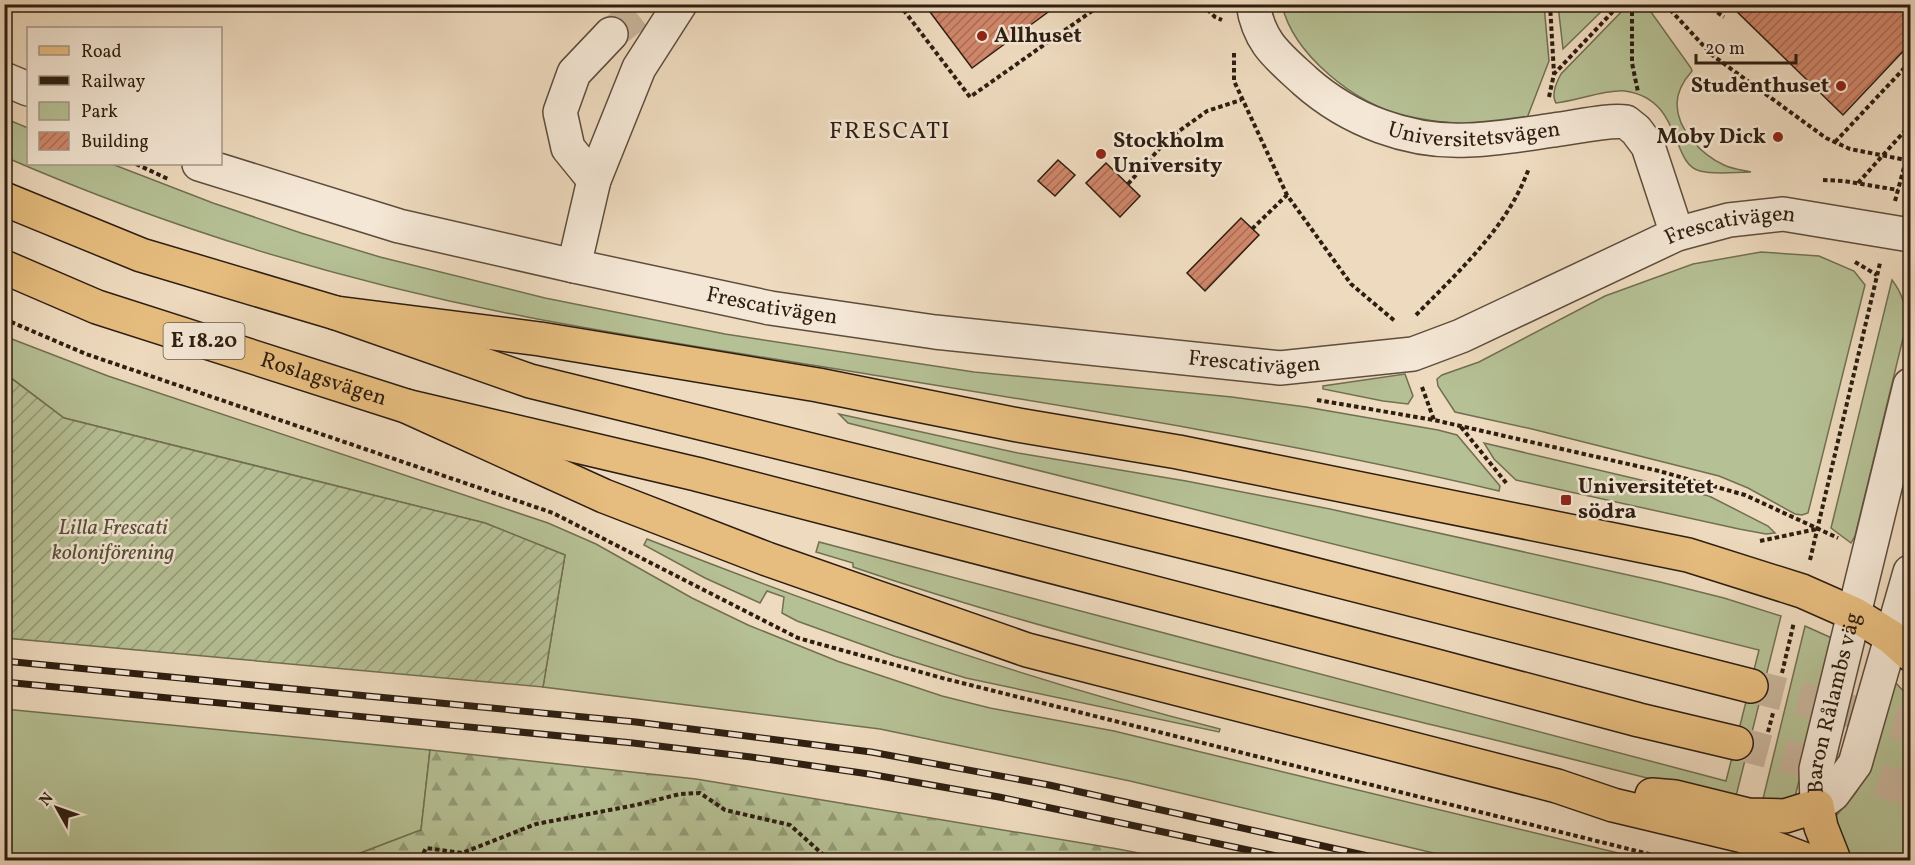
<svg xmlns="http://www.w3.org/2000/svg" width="1915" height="865" viewBox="0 0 1915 865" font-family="Vollkorn,serif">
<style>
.green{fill:#b5c094;stroke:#726f52;stroke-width:1.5}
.forest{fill:url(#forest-firs);stroke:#726f52;stroke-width:1.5}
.garden{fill:url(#garden-furrows);stroke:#726f52;stroke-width:1.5}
.building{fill:url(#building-hatch);stroke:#2e1e11;stroke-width:1.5}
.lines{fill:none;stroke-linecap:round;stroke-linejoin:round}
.minor-tunnel{stroke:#c8b49b;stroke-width:33;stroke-dasharray:33 16;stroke-linecap:butt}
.highway-tunnel{stroke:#c8b49b;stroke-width:33;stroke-dasharray:33 16;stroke-linecap:butt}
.minor-casing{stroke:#5e4d3c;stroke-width:36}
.major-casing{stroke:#2e1e11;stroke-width:36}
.highway-casing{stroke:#2e1e11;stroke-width:36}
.path{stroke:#2e1e11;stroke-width:4;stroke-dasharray:4.5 3;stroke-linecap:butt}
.minor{stroke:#f4e7d5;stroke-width:33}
.major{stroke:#e7bd7f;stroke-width:33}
.highway{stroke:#e7bd7f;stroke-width:33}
.rail-casing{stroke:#2e1e11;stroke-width:7}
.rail{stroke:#f4e7d5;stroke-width:4.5;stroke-dasharray:14;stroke-linecap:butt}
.poi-dot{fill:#8f2418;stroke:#f4e7d5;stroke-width:2}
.labels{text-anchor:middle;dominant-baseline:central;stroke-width:5;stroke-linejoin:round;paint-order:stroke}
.shield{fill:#f4e7d5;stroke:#695a4c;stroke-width:1.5}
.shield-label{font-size:21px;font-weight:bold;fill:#2e1e11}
.poi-label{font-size:22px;font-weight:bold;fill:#2e1e11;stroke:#f4e7d5;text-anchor:start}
.street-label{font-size:22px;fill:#2e1e11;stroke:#f4e7d5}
.park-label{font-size:22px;font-style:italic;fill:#564f38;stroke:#f4e7d5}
.neighbourhood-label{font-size:24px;letter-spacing:1.5px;fill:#2e1e11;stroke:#f4e7d5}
</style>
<defs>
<pattern id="forest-firs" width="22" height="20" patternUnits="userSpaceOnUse" patternTransform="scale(1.5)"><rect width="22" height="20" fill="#b5c094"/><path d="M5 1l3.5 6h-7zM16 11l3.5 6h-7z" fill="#949b77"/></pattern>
<pattern id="garden-furrows" width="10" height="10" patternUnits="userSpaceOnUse" patternTransform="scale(1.5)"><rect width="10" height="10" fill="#b5c094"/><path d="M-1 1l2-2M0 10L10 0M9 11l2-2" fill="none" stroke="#949b77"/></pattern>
<pattern id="building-hatch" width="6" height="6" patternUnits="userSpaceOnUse" patternTransform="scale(1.5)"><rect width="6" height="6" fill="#d1876b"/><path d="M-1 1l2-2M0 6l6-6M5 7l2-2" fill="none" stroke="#aa6e57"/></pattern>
</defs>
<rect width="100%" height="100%" fill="#eedabe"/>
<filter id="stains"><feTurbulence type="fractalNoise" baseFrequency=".00333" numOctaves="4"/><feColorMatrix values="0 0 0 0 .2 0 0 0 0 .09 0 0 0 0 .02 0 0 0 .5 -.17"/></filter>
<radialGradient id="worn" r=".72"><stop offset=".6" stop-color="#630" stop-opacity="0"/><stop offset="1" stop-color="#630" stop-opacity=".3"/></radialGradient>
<g class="green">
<path d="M1282,5H1544L1549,61L1527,118C1508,120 1486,126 1467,124C1447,123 1422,120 1403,115C1355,104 1293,54 1282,5Z"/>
<path d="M1558,5V4L1608,5L1563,49Z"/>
<path d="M1628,5H1646L1691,68L1692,71C1684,80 1677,92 1677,104C1677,130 1702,155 1724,165C1732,169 1742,170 1751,172C1735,172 1715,175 1700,171C1670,164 1683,99 1625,91C1607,89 1576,101 1556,103C1551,95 1556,83 1561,74Z"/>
<path d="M4,118L28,128V164H112L213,203L301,233L380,257L545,298L725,334L974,372L1232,397L1306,407L1438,430L1457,435L1500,486L1499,491C1286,441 1070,407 855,372C745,354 636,338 527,317C348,283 171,229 5,157Z"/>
<path d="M1761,252L1819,256L1854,271L1865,285L1808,513L1802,515L1795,514L1748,488L1719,476L1532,429L1455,412L1438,386L1437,379L1442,375L1479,362L1605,296L1693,264Z"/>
<path d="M1892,280C1903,294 1907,308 1906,326L1855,536L1851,543L1831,528Z"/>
<path d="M4,336L108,376L548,523L596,544L692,598L748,625L837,661L942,696L990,708L1114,731L1647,860H1463L1130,781L880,729L543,687L565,555L485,523L64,418L5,373Z"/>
<path d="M1405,374L1413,396L1408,404L1383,401L1323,389V386Z"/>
<path d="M839,414L1018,453L1186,481L1330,509L1660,582L1724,598L1781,616L1735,800C1637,776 1539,750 1441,727C1244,679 1046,633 853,567V563L816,552L819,542L1726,781L1759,650L848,423Z"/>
<path d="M1484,443L1709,496L1768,526L1775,533L1766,534L1739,529L1516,480L1494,459Z"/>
<path d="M647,539C834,613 1026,680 1220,729L1219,732L966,678L894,656L797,621L782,613L784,597L767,591L760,603L705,578L644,545Z"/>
<path d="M1805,626L1834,639L1795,797L1762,803Z"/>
<path d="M1893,680L1910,698V860H1854L1850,857L1835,817L1857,791L1867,769Z"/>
<path d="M4,709L430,750L421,830L342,860H5Z"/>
</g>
<path class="forest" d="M430,750L696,779L1118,849L1174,860H342L421,830Z"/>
<path class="garden" d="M4,373L64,418L485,523L565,555L543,687L5,638Z"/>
<g class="building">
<path d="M924,4H1059L972,68Z"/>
<path d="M1729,4H1910V44L1843,115Z"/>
<path d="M1058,160L1075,175L1055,196L1038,181Z"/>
<path d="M1106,163L1140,196L1120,217L1086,183Z"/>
<path d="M1241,218L1259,235L1205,291L1187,273Z"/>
</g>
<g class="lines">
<path class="minor-tunnel" d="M611,34L649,4"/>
<g class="highway-tunnel">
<path d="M1751,686L1910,726"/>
<path d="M1736,743L1910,789"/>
</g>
<defs>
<g id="minor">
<path id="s1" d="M1253,4C1259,43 1278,56 1305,81C1349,120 1409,143 1468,140C1496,139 1526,134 1554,130C1573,128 1609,119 1626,122L1636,130L1648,146L1677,234"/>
<path d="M4,79L28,89"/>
<path id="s2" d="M199,164L399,226L574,266L770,308L935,332L1280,368L1413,354L1461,336L1677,234L1729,220L1783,214L1910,235"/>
<path d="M594,180L568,148L560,112L574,73L611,34"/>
<path d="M574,266L594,180L639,68L680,4"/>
<path id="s3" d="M1817,806L1816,769L1910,385"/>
<path d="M1817,806L1833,794L1855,764L1910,572"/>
</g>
<g id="major">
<path d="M4,199L141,255L336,313L540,339L818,385L1018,425L1178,452L1688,555L1802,591L1854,614L1891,637L1910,654"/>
<path id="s4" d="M4,267L97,307L406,406L604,496L767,559L1027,650L1557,786L1613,805L1743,836L1806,860"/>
<path d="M1652,795L1675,797L1748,815L1785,816L1817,806L1821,827L1834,860"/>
</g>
<g id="highway">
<path d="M336,313L530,381L1238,555L1751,686"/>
<path d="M406,406L696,474L1432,665L1639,720L1736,743"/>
</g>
</defs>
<use href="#minor" class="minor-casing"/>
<use href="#major" class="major-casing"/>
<use href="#highway" class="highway-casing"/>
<g class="path">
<path d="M899,4L970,97L1102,4"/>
<path d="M1202,4L1215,17L1222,20"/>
<path d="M1550,4L1554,74"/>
<path d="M1632,4V63L1638,92"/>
<path d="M1665,4L1712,55L1826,138L1850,149L1906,160"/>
<path d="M1705,4L1724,17"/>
<path d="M1234,53V81L1287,195L1351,284L1396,322"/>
<path d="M1549,97L1554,74L1620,4"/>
<path d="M1835,142L1910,62"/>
<path d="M136,164L168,179"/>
<path d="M1823,180L1844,181L1898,190"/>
<path d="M1858,183L1910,125"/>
<path d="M1128,184L1168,139L1207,111L1241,100"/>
<path d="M1895,201L1906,160L1910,155"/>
<path d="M1252,229L1287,195"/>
<path d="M1855,262L1877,275"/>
<path d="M1416,315C1459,271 1508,227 1529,168"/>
<path d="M4,319L86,354L553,513L798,638L946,679L1673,860"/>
<path d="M1422,387L1434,420"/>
<path d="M1317,400L1434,420L1659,471L1745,495L1838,538"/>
<path d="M1461,427L1507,484"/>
<path d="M1760,541L1817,529"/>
<path d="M1810,560L1880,263"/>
<path d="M1782,673L1794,622"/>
<path d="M1768,732L1773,713"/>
<path d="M420,860L426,848L462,853L536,824L636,805L680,794L700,793L725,810L790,825L829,860"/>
</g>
<use href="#minor" class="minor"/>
<use href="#major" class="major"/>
<use href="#highway" class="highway"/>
<defs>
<g id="rail">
<path d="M4,661L636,722L871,752L1049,785L1386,860"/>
<path d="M4,682L633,743L751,757L869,774L999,797L1295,860"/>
</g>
</defs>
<use href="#rail" class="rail-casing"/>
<use href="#rail" class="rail"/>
</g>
<g class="poi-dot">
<circle cx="982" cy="36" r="6"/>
<circle cx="1841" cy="86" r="6"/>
<circle cx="1778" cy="137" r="6"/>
<circle cx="1101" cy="154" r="6"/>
<rect x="1560" y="494" width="12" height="12" rx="3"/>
</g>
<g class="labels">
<rect class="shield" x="163.5" y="323" width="81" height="36" rx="4.5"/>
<g class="shield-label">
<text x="204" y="341">E 18.20</text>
</g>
<g class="poi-label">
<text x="994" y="36">Allhuset</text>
<text x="1829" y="86" text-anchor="end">Studenthuset</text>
<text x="1766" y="137" text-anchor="end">Moby Dick</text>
<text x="1113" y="141">Stockholm<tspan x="1113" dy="25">University</tspan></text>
<text x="1578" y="487">Universitetet<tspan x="1578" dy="25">södra</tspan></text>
</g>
<g class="street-label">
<text stroke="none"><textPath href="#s1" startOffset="279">Universitetsvägen</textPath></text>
<text stroke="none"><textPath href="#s2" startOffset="1581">Frescativägen</textPath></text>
<text stroke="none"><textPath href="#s2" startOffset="591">Frescativägen</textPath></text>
<text stroke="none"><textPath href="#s2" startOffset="1077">Frescativägen</textPath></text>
<text stroke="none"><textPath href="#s4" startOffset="339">Roslagsvägen</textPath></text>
<text stroke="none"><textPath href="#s3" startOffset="105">Baron Rålambs väg</textPath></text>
</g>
<g class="park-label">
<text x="113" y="528">Lilla Frescati<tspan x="113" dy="25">koloniförening</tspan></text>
</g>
<g class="neighbourhood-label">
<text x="890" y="132">FRESCATI</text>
</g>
</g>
<rect width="1915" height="865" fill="none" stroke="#eedabe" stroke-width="24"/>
<rect x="6" y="6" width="1903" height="853" fill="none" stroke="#2e1e11" stroke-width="3"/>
<rect x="12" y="12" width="1891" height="841" fill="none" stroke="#2e1e11" stroke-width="1.5"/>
<rect x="27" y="27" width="195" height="138" fill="#f4e7d5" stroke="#a59787" stroke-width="1.5"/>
<rect x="39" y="46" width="30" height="9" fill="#e7bd7f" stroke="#a59787" stroke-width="1.5"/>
<text x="81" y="57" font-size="18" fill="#2e1e11">Road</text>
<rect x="39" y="76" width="30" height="9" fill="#2e1e11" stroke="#a59787" stroke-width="1.5"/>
<text x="81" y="87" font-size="18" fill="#2e1e11">Railway</text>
<rect x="39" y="102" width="30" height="18" fill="#b5c094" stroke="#a59787" stroke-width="1.5"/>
<text x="81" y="117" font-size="18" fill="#2e1e11">Park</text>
<rect x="39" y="132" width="30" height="18" fill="url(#building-hatch)" stroke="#a59787" stroke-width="1.5"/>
<text x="81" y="147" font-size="18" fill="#2e1e11">Building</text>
<g transform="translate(57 808) rotate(310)" stroke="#f4e7d5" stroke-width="4.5" paint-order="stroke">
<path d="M0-4.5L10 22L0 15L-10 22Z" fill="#2e1e11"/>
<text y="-9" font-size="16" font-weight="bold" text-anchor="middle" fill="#2e1e11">N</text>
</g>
<path d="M1696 54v9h100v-9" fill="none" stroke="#2e1e11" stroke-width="3"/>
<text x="1705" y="54" font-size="18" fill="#2e1e11" stroke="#f4e7d5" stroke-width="4.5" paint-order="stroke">20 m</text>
<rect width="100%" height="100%" filter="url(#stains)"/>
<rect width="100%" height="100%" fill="url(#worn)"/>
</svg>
